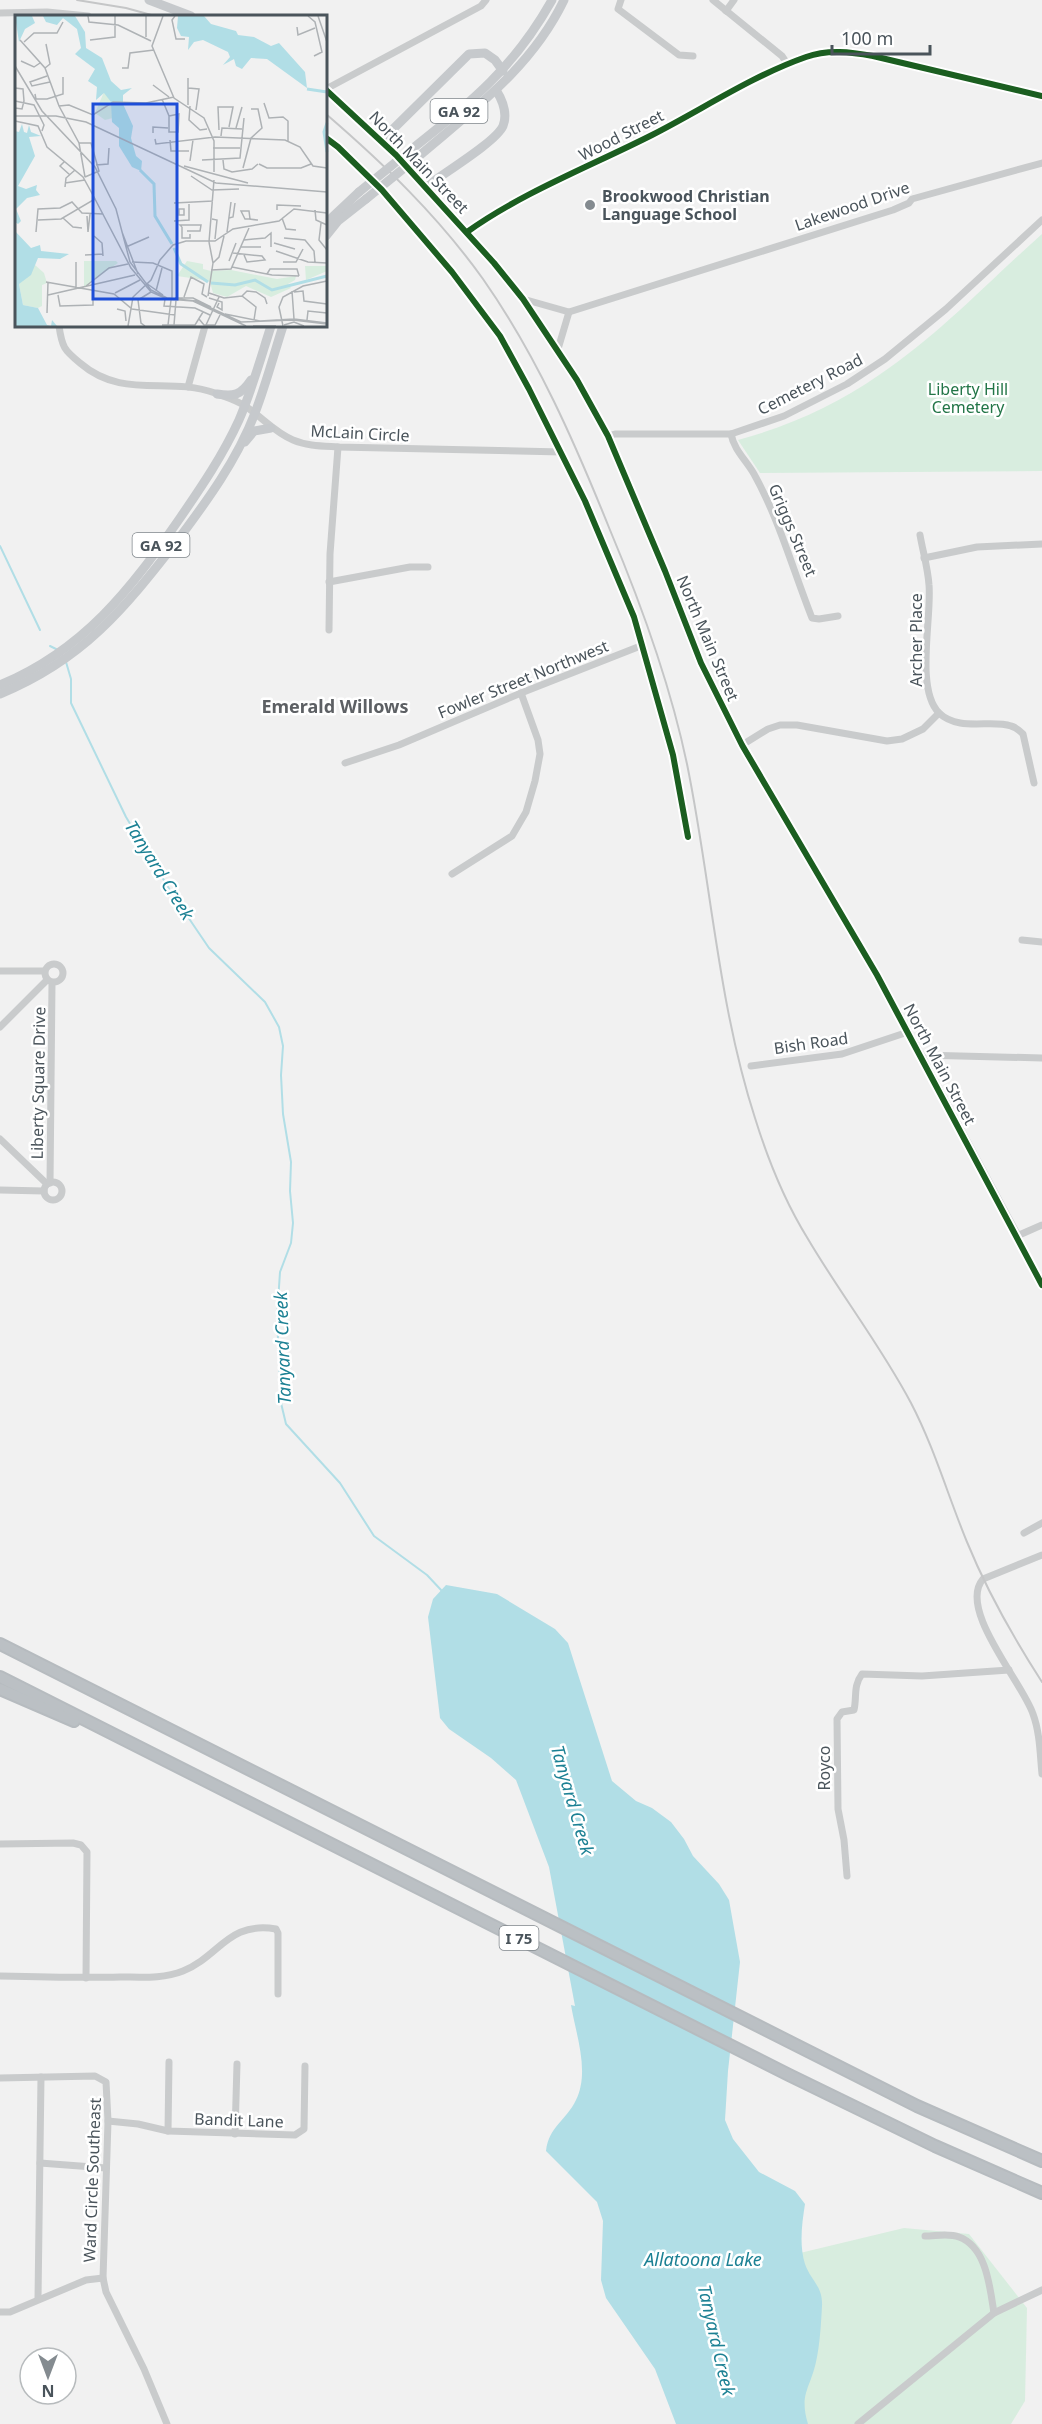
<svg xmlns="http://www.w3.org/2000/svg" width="1042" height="2424" viewBox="0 0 1042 2424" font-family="'Noto Sans',sans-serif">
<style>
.green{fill:#d8eddf}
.water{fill:#b1dee6}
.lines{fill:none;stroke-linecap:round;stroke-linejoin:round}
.stream{stroke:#b1dee6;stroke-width:2}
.highway-casing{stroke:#b6bbbf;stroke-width:14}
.minor{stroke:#c9cbcc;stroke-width:7}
.major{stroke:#c6c9cc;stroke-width:9}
.highway{stroke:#bbc0c4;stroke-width:10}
.rail{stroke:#c5c6c7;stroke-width:2}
.major-bridge{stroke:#c6c9cc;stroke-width:9}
.cycleway-casing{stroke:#fff;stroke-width:10}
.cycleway{stroke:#1b5e20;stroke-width:6}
.poi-dot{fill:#848b90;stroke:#fff;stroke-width:2}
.labels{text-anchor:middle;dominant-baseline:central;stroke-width:5;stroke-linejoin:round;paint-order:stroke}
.shield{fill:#fff;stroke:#80878c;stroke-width:1.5}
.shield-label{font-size:15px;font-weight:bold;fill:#4a545b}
.street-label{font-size:16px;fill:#4a545b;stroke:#fff}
.poi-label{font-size:16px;font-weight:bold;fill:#4a545b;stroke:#fff;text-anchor:start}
.park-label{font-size:16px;fill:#227547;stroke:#fff}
.neighbourhood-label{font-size:18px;font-weight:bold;fill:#5d6064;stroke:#fff}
.water-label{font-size:18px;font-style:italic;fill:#1c8194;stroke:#fff}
.inset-river{fill:none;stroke:#b1dee6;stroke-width:3}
.inset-road{fill:none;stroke:#aeb2b5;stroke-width:1.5}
.view{fill:#1d4ed8;fill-opacity:0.15;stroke:#1d4ed8;stroke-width:3}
.inset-edge{fill:none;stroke:#4a545b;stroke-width:3}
</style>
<rect width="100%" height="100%" fill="#f1f1f1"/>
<g class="green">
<path d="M1042,234V471L760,473L738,440C789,426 836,405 879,375C939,335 989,281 1042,234Z"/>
<path d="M904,2228L969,2234L1027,2308L1025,2401L1011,2424H800V2253Z"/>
</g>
<path class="water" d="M446,1585L497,1594L555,1629L568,1643L612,1781L636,1801L652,1808L671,1822L684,1839L693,1856L719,1884L729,1900L740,1962L728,2071L725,2120L733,2139L759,2172L795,2191L805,2204C802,2223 799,2245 805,2264C811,2281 823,2286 822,2306C821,2324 820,2344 816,2362C810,2389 799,2394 808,2424H676L655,2369L606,2298L601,2280L603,2221L597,2202L546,2151C549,2126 566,2121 576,2100C590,2072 576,2035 571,2005L575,2006L549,1867L516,1780L491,1758L449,1729L440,1718L428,1617L433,1599Z"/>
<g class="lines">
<g class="stream">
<path d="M0,546L40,630"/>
<path d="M50,646L58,650"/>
<path d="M66,662L71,679V703L126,817L171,892L209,948L265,1002L279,1027L283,1046L281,1075L283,1114L291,1162L290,1191L293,1223L291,1243L280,1272L277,1317L281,1403L286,1424L340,1483L374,1536L427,1575L442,1591"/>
</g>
<defs>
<g id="highway">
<path d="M0,1644L917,2106L1042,2161"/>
<path d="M0,1677L789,2075L935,2146L1042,2193"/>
<path d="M0,1689L74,1721"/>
</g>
</defs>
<use href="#highway" class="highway-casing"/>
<g class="minor">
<path d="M621,0L618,9L679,55L693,56"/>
<path d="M713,0L782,56L788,65"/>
<path d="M726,11L734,0"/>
<path d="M0,13L47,12L88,16"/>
<path d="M326,89L481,6L486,0"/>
<path d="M326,138L338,147L382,190L452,272L500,336L529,389L585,501L634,617L673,755L688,837"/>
<path d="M467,232C523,192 591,166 652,135C703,109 752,76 806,57C828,49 851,52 873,56L1042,96"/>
<path d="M523,299L569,312L893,210L909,203L912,199L1042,163"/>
<path d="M59,326C62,347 64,350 80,363C123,400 168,376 215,393C225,397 236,400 245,406C262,417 274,432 293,440C307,446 323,446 338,447L562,452"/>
<path d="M558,349L569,312"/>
<path d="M188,387L205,326"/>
<path d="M731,434C734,450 746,460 754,474C779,519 793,570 812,618L819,619L838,616"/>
<path d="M608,436L615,434H731L784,416L847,384L885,359L946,309L1042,220"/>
<path d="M920,535C923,552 928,569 929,585C932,617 915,689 939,713C959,732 991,719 1011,726C1015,727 1020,731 1023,734L1034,783"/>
<path d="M924,558L977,547L1042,544"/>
<path d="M329,582L410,567H428"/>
<path d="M329,630L330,554L338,447"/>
<path d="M742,745L768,729L780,725H797L887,741L902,739L923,729L939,713"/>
<path d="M345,763L399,745L521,693L643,645"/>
<path d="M452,874L512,836L526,812L535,781L540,754L538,740L521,693"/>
<path d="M1022,940L1042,942"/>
<circle cx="54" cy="973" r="9"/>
<path d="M0,971H44"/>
<path d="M0,1027L47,980"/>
<path d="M921,1055L1042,1058"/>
<path d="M751,1066L842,1054L908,1032"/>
<path d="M0,1139L47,1184"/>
<circle cx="53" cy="1191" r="9"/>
<path d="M50,1183L52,983"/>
<path d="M0,1190L44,1191"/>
<path d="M1042,1225L1017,1236L1042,1285"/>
<path d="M1024,1533L1042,1523"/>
<path d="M1042,1555L983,1579C957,1609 1023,1683 1033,1714C1040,1733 1040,1754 1042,1774"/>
<path d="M0,1844L73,1843L81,1845L87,1852L86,1978"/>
<path d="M847,1876L844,1840L838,1809L837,1719L842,1712L854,1710C857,1697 853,1686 862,1674L922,1676L1009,1670"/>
<path d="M0,1976C40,1977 80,1978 120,1977C141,1977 163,1979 183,1971C220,1956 228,1921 276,1929L278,1933V1994"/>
<path d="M0,2078L95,2076L106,2082L108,2121L103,2278L106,2292L144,2369L167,2424"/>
<path d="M108,2121L138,2124L168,2131L295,2135L304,2129L305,2066"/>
<path d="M168,2131L169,2062"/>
<path d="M235,2134L237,2064"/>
<path d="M40,2163L106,2168"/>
<path d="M925,2236C936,2236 949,2233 959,2237C987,2247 990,2289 994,2313"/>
<path d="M38,2299L41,2077"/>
<path d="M0,2312H10L86,2280L103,2278"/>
<path d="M858,2424L994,2313L1042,2290"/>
</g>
<g class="major">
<path d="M149,0L191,16"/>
<path d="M326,90L396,155L494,263L523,299L577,380L608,436L665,571L701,663L742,745L877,975L1017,1236"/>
<path d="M381,141L469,54L485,53L495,60L503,71"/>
<path d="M412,149C471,102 514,68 552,0"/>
<path d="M419,156C474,109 532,67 564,0"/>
<path d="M426,187C442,174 496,142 503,126C508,113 503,101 496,90"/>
<path d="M326,223L359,192"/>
<path d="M326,236L338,221L366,199"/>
<path d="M217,394C234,397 241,395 251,380"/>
<path d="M245,442L254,431L271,428"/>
<path d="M0,685C84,650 130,590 180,518C202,486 223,455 239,420C252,390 261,357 271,326"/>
<path d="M0,694C83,660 124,609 177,541C207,501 237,460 255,413C266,384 274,354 283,326"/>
</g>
<use href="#highway" class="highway"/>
<g class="rail">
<path d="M77,0L126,8L155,16"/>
<path d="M326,114C384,164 438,216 483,279C537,356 575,443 610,530C642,606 670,683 687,764C711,881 718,1004 755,1118C768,1160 785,1202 808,1239C841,1295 881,1346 911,1403C934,1447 948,1496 967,1542C987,1591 1013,1637 1042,1682"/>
</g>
<g class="major-bridge">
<path d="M359,192L412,149"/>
<path d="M366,199L419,156"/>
</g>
<defs>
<g id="cycleway">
<path d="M326,90L396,155L494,263L523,299L577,380L608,436L665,571L701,663L742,745L877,975L1042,1285"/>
<path d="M326,138L338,147L382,190L452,272L500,336L529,389L585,501L634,617L673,755L688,837"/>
<path d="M467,232C523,192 591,166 652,135C703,109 752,76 806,57C828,49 851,52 873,56L1042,96"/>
</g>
</defs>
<use href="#cycleway" class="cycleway-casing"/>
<use href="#cycleway" class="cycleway"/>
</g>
<circle class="poi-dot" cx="590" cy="205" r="6"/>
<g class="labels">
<g class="shield">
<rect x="430.5" y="99" width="57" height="24" rx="4.5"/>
<rect x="132.5" y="533" width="57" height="24" rx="4.5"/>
<rect x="499.5" y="1926" width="39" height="24" rx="4.5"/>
</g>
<g class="shield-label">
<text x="459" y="111">GA 92</text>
<text x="161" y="545">GA 92</text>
<text x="519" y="1938">I 75</text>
</g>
<g class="street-label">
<text transform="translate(621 135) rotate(-27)">Wood Street</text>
<text transform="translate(419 162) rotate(46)">North Main Street</text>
<text transform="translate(852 206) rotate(-19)">Lakewood Drive</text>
<text transform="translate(810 384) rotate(-27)">Cemetery Road</text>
<text transform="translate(360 433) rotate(3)">McLain Circle</text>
<text transform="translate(793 530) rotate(67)">Griggs Street</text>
<text transform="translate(708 638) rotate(67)">North Main Street</text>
<text transform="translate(916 640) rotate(-90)">Archer Place</text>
<text transform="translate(523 679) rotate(-22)">Fowler Street Northwest</text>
<text transform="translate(811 1043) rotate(-8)">Bish Road</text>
<text transform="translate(940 1064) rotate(62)">North Main Street</text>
<text transform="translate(38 1083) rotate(-89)">Liberty Square Drive</text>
<text transform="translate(824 1768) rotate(-90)">Royco</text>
<text transform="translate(239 2120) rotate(2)">Bandit Lane</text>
<text transform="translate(92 2180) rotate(-88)">Ward Circle Southeast</text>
</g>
<g class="poi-label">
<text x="602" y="196">Brookwood Christian<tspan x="602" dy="18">Language School</tspan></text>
</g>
<g class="park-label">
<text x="968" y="389">Liberty Hill<tspan x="968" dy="18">Cemetery</tspan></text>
</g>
<g class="neighbourhood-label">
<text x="335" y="706">Emerald Willows</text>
</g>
<g class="water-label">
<text transform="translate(160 870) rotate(58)">Tanyard Creek</text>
<text transform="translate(282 1348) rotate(-92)">Tanyard Creek</text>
<text transform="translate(573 1800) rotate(74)">Tanyard Creek</text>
<text x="703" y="2259">Allatoona Lake</text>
<text transform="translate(717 2340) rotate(77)">Tanyard Creek</text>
</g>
</g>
<g transform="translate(15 15)">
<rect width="312" height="312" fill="#f1f1f1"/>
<path d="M89,77L98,89V103L90,105L80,98ZM69,246H101L103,248L69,272ZM172,246L188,249V254L196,256L216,255L262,264L281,261L280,265L273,269L276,273L256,282L231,271L212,282L198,278L195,267L189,265L162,261ZM20,250L29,258L32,268L27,270V291L23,293L8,290L4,269ZM290,251H312V256L291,265Z" fill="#d8eddf"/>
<path d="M0,1H17L20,8L10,14L4,27ZM28,1H60L70,17L71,33L87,43L96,66L106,75L117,73L108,80V89L118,111L116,123L121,141L127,146L126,156L117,152L104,131V113L97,107L96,87L89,78L81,85L82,72L73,66L80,54L60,39L66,33L62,14L48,3L42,10L31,7ZM163,1H189L196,9L221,16L223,20L239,22L256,31L264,28L290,57L292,73L252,44L236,43L227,54L221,51L219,44L208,50L215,42L213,37L188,25L179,27L173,35L174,22L166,21L162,13ZM7,109L9,117L12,118L14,110L16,117L26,121L14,122L20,141L3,171L11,174L22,170L21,175L25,180L12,183L1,194L6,206L3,209L0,207V116L4,117ZM0,216L16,233L25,230L26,236L54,239L45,244L23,243L16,260L4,269L8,290L23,293L32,310L36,311L37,305L42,311H0Z" fill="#b1dee6"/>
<path class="inset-river" d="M292,74L312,77M312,108L309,117L312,137M125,155L139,169L140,201L157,229M159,233L166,249L193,267M196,268L220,270L240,265L257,275L312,261"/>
<path class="inset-road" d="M73,1L74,7L103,10L136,26M148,1L137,31L159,83L189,103L199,126V157M160,1L157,5L161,24H170M293,1L300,7L307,37L299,41M303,1L312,27M282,12L283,20L300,13M131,22V1M5,25L30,53L44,91L64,128L70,162M75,25L100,22V1M9,27L19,18H42L48,7M6,46L19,52L25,48M0,51L27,96L80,152L101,194L115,247L136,275L152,283L181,286L226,307L278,305L312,309M30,53L35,49L31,29M107,53H113L115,38L139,35M32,61L15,67L17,71L35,67M138,70L154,82M0,73L8,74L9,86L7,94L0,93M173,73L184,74L181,95M20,79L21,84H32L48,79V62M147,84L154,101V117H163L164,99L154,101M0,86L19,90L29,110L27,116M249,88L254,103L268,102L273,106V126M173,90V63M44,91L54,90L78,100L98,87L131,88L159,82M175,91L174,105L185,115L192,114M236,94H243L247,113L236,123M0,101H41L71,107L201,168L312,177M0,106L23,111L32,132L68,162L80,184L46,204L23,205M221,113L227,92M204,115L203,92H218L214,112M138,118V112L153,113M206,121L207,113L227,114M140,124L141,129L200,122L270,125L285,132L298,151L312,153M155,125L156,136H174M64,128H76L84,156L70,162M198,133H225M187,145L225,143L229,103M208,145L209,154L217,157L237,154L243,149M175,146L178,125M49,147L45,151L55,160M244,149L252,153H286L296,149M81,150L93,149L94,133M169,151L233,168M228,153L236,123M176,161L197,175L224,174M50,168L70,165M50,172L51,163L60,155M80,184L116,253L136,277L152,284L178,286L231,311M159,188L198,186M164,194H169V200H164ZM262,195V190L286,191M300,195L301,205L312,210M72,201L73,217L75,199M48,203L58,212L67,213M214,203L218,202L220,188M267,203L271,214L281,215M197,204L202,205L200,224M235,204L234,196H226L230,204H234L242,205H243M159,206L174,205V189M306,208L304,225L312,235M167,212L165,210H186L185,216H172M167,212V223H175V219M21,217L23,194L45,193L57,187L67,198L88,199M107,217L123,259M212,217L216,187M79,221L87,228L88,241M269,223L290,225L299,236L300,247M229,225L250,223L256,218V232M194,227L198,248M194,227L199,165M259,228L280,234M111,232L134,222M226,232H246M261,236L293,247L312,248M218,238L247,241L250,245L232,247L229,240M70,240L88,239M214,246L221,228M61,247V273M117,247L138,248L157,256V283M268,247H281L288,234M198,248L204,242L209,221M217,252L257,260L284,261M196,255L216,254L234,213M252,259L255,254H282L284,261M31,267L99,279L117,294L160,300M131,268L148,280M71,271L94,253L113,249M141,276L147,253M277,276L279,304M279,277L288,276L289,286L312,289M100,278L125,265M194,278L209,283L227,281L241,292L239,305M33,280L120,260M43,280L45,291L78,290V276M193,281L198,248M227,281L232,276L241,277L250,283L252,289M169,282L176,262L189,269L187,279L192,282M160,283H178L196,292M194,283L207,287V295L202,292L204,288M150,284L149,291L180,293L195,300M102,294L110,296L111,306M32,298L33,267M210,299L245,306L279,304L312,308M184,304L189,310H200L205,300M292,305L293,296L312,298M147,310H180L188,297M153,310L156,285M159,310L161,285M191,310L204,282M269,310L279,307L289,311M113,311L118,282L136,265L145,245L158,230L171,226H200L218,214L264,206L279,194L312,198M130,311L126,308L123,285L136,277M238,311H261M268,311L264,292L268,282L288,271L312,266"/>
<path class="view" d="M78,89H162V284H78Z"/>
<rect width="312" height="312" class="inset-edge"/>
</g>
<g transform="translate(48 2376) rotate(180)"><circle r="28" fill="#ffffff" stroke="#b7bbbd" stroke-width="1.5"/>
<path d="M0-4.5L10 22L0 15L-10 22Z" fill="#848b90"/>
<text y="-9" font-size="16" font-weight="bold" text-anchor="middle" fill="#4a545b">N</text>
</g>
<path d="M832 45v9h98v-9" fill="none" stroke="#4a545b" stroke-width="3"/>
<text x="841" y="45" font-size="18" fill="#4a545b" stroke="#ffffff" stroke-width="4.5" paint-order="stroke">100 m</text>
</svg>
